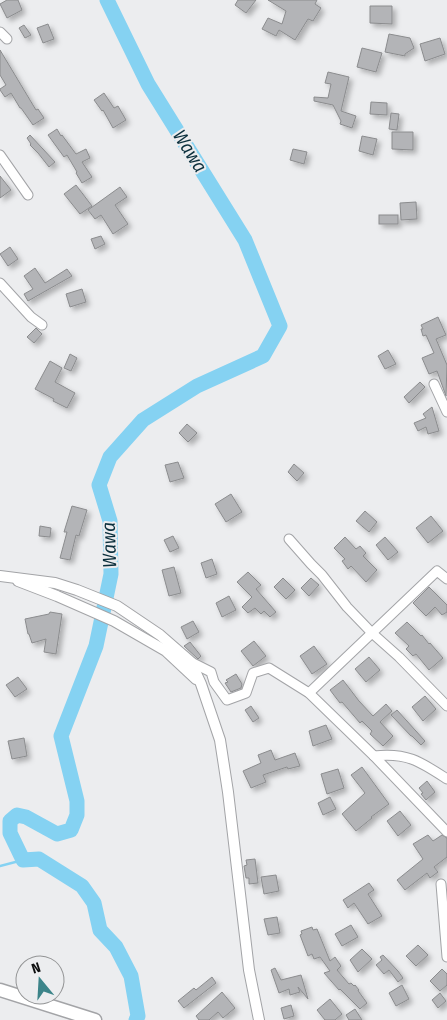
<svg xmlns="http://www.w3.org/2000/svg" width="447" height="1020" viewBox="0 0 447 1020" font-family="'Fira Sans Condensed',sans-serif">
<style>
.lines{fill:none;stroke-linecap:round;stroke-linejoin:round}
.stream{stroke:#85d2f2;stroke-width:2.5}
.river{stroke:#85d2f2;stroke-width:15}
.building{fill:#b3b4b7;stroke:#8b8c8e;filter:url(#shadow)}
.minor-casing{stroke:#a3a4a7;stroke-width:11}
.major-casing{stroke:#a3a4a7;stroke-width:12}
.highway-casing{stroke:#a3a4a7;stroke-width:15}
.minor{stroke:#fff;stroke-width:9}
.major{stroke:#fff;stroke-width:10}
.highway{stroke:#fff;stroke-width:12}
.labels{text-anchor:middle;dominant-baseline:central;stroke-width:4;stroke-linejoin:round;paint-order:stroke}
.water-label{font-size:19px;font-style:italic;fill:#0a2f3c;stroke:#ecedef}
</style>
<defs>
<filter id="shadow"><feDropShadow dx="3.5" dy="3.5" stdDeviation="2.5" flood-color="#0004"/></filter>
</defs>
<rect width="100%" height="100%" fill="#ecedef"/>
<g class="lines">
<path class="stream" d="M0,866L23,860"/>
<path class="river" d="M107,0L148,84L245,240L280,326L263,356L197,386L143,420L110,457L99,485L110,521L111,574L96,646L61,736L77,801V815L71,830L57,834L26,817L17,815L10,821V833L23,860L39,859L82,886L94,903L100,930L116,947L131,976L138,1016L136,1020"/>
</g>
<g class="building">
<path d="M7,0H18L22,10L7,18L0,4Z"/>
<path d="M238,0H256L246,13L235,5Z"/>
<path d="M268,0H317L315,4L321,8L313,21L308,19L295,40L279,30L276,36L262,29L268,18L282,24L286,11Z"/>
<path d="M370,6H392V24L370,23Z"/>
<path d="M48,24L54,39L43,43L37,28Z"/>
<path d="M24,25L31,35L25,38L19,28Z"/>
<path d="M389,34L410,38L414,48L405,54V56L385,52Z"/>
<path d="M440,38L445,54L425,61L420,44Z"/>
<path d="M362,48L382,53L376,72L357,67Z"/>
<path d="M0,50L36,110L38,109L44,118L33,125L21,108H20L11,93L5,97L0,90V89L6,85L0,75Z"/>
<path d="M328,72L349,77L341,111L356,116L352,128L340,124L341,121L333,105L314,101V97L328,98L331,84L325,83Z"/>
<path d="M104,93L114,108L118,106L126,120L113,128L103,110L102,111L94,100Z"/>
<path d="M371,102L387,103V115L370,114Z"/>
<path d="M391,113L399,114L397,130L389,129Z"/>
<path d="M57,129L61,136L62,135L76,154L86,149L90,158L82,162L92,177L82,183L76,173L77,172L67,155L64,157L48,135Z"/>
<path d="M392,132H413V150L392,149Z"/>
<path d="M30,135L55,162L49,167L38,153L30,145L31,144L27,138Z"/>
<path d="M362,136L377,139L373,155L359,151Z"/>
<path d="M293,149L307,152L304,164L290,160Z"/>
<path d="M0,176L11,190L0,198Z"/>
<path d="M76,185L92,206L80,214L64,194Z"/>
<path d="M120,187L127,197L115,205L128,224L113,234L101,215L95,219L88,210Z"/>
<path d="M416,202L417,219L401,220L400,203Z"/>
<rect x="379" y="215" width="19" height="9"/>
<path d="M101,236L105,244L95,249L91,239Z"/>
<path d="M10,247L18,259L8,266L0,254Z"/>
<path d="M35,268L45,283L67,269L72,276L28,301L24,294L33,289L24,276Z"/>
<path d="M82,289L86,302L70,307L66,294Z"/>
<path d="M438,317L446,335L436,339L447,365L446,396L437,371L429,374L422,358L434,353L426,335L423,336L421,329H423L421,325Z"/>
<path d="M36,328L42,334L34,343L27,337Z"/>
<path d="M388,350L396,364L385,369L378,356Z"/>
<path d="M70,354L77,358L71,371L64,368Z"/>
<path d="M50,361L62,368L55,382L75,393L67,408L53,401L54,399L35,389Z"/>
<path d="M420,382L425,387L409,403L404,397Z"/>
<path d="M432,407L439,431L428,434L426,427L418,431L414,423L426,418L423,414Z"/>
<path d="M187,424L197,433L188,442L179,433Z"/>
<path d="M178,462L184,478L170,482L165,465Z"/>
<path d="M294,464L304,473L297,481L288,472Z"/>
<path d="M231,494L242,512L226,522L215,504Z"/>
<path d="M72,506L87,510L79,536L76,535L70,560L60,558L67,532H64Z"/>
<path d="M365,511L377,522L369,532L356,521Z"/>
<path d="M431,516L443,531L428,543L416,528Z"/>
<path d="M40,526L51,528L50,537L39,536Z"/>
<path d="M173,536L179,548L170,552L164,540Z"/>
<path d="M345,537L356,549L360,546L366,553L363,556L377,570L366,582L351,566L348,569L342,561L345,559L334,548Z"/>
<path d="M385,537L398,552L388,560L376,545Z"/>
<path d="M212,559L217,574L206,578L201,563Z"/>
<path d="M174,567L181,593L169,596L162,570Z"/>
<path d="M248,572L261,585L256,589L276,612L270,617L264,611L261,614L255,608L248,613L242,607L252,597L237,582Z"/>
<path d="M283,578L295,590L286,599L274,587Z"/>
<path d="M311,578L319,585L309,596L301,588Z"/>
<path d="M429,587L447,605V612L442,615L435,607L426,616L413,603Z"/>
<path d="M229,596L236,610L222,617L216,603Z"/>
<path d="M50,612L62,614L56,654L44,652L46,639L32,643L29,634H28L25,619L49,614Z"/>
<path d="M193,621L199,632L187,639L181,627Z"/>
<path d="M407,622L421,636L422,635L429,644L430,643L443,658L429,670L416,654L413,656L406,649L409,646L395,633Z"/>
<path d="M254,641L266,656L253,666L241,651Z"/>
<path d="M190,642L201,656L198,659L184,646Z"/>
<path d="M314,646L327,664L312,674L300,656Z"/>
<path d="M369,657L380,670L366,682L355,669Z"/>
<path d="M236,674L242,684L241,688L231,692L225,683L228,682L226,680Z"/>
<path d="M18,677L27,689L15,697L6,685Z"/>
<path d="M343,680L359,701L373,716L386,704L392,711L380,722L393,736L383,746L370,734L372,731L362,721L360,723L342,702L340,703L330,690Z"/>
<path d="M425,696L436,709L423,721L412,707Z"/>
<path d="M251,706L259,718L253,722L245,710Z"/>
<path d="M397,710L425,741L421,745L412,736H411L391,715Z"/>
<path d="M326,725L332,739L313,746L309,731Z"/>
<path d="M24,738L27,756L12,759L8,741Z"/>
<path d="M271,750L275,760L295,753L300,766L288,769L287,767L263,775L266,782L251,788L243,771L261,763L258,755Z"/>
<path d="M362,767L389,804L371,817L372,818L356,831L342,814L365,793L351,775Z"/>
<path d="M338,769L344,788L327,794L321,774Z"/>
<path d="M427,781L435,792L426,800L421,794L423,793L419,788Z"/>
<path d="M330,797L336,809L323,815L318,803Z"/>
<path d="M400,811L411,825L398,836L387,821Z"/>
<path d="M428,835L433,841L442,835L447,838V857L434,867L438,872L430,878L427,873L405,890L397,880L423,859L413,844Z"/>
<path d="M255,859L258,883L249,884V878H246L244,866L247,865L246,860Z"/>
<path d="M276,875L279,891L264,894L261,877Z"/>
<path d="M369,883L374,890L368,894L382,916L368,924L354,903L348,908L343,900Z"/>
<path d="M277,917L280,933L268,935L264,919Z"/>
<path d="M351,925L358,937L342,946L335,934Z"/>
<path d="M312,927L313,930L317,929L330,961L335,957L341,966L337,970L349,984L351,983L354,986L355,985L359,990H358L359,992L367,1003L360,1009L340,989L339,990L324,973L330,971L320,957L314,959L312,954L308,956L300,935L302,934L301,931Z"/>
<path d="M418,945L428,955L416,966L406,956Z"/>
<path d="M362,949L372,959L358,972L350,960Z"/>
<path d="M383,955L398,971L403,978L398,982L389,970L384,974L376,965L382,960L380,957Z"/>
<path d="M275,968L281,980L301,975L308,999L298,987L300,992L290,995L289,989L279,993L271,970Z"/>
<path d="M442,969L447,974V985L440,991L430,981Z"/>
<path d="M212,977L216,983L184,1008L178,1001L194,988L196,990Z"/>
<path d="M402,985L409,999L396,1006L389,993Z"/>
<path d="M222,992L235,1008L223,1018L218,1012L209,1020H199L196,1016Z"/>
<path d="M440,993L446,1001L438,1008L432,1000Z"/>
<path d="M330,999L342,1014L335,1020H325L317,1010Z"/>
<path d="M291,1005L294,1016L284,1019L281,1008Z"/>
<path d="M355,1009L362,1020H349L346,1015Z"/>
</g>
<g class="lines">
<defs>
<g id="minor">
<path d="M0,32L7,39"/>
<path d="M0,155L28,195"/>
<path d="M0,283L31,317L42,325"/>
<path d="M434,384L447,412"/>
<path d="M289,539L311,564L322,575L347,607L372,633L399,657L447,706"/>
<path d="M191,662L211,672L214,682L227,700L246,693L253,673L269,668L309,693L374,756L447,832"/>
<path d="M309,693L437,571L447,579"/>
<path d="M374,756C407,752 421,762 447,779"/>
<path d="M441,884L447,957"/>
</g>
<g id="major">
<path d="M0,576L55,583L77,590L117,606L160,635L191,662L201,684L220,740L228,792L249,970L259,1020"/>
<path d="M18,581L57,596L114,621L166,651L196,679"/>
</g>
<path id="highway" d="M0,990L95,1020"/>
</defs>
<use href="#minor" class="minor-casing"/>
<use href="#major" class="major-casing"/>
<use href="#highway" class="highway-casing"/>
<use href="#minor" class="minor"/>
<use href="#major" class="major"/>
<use href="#highway" class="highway"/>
</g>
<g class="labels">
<g class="water-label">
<text transform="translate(190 151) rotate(58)">Wawa</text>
<text transform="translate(109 545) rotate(-92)">Wawa</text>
</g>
</g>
<g transform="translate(40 980) rotate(342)"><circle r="24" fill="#ecedef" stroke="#939495"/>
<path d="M0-4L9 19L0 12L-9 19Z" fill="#3c8489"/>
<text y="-8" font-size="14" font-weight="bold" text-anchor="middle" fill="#0d0e0e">N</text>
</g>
</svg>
